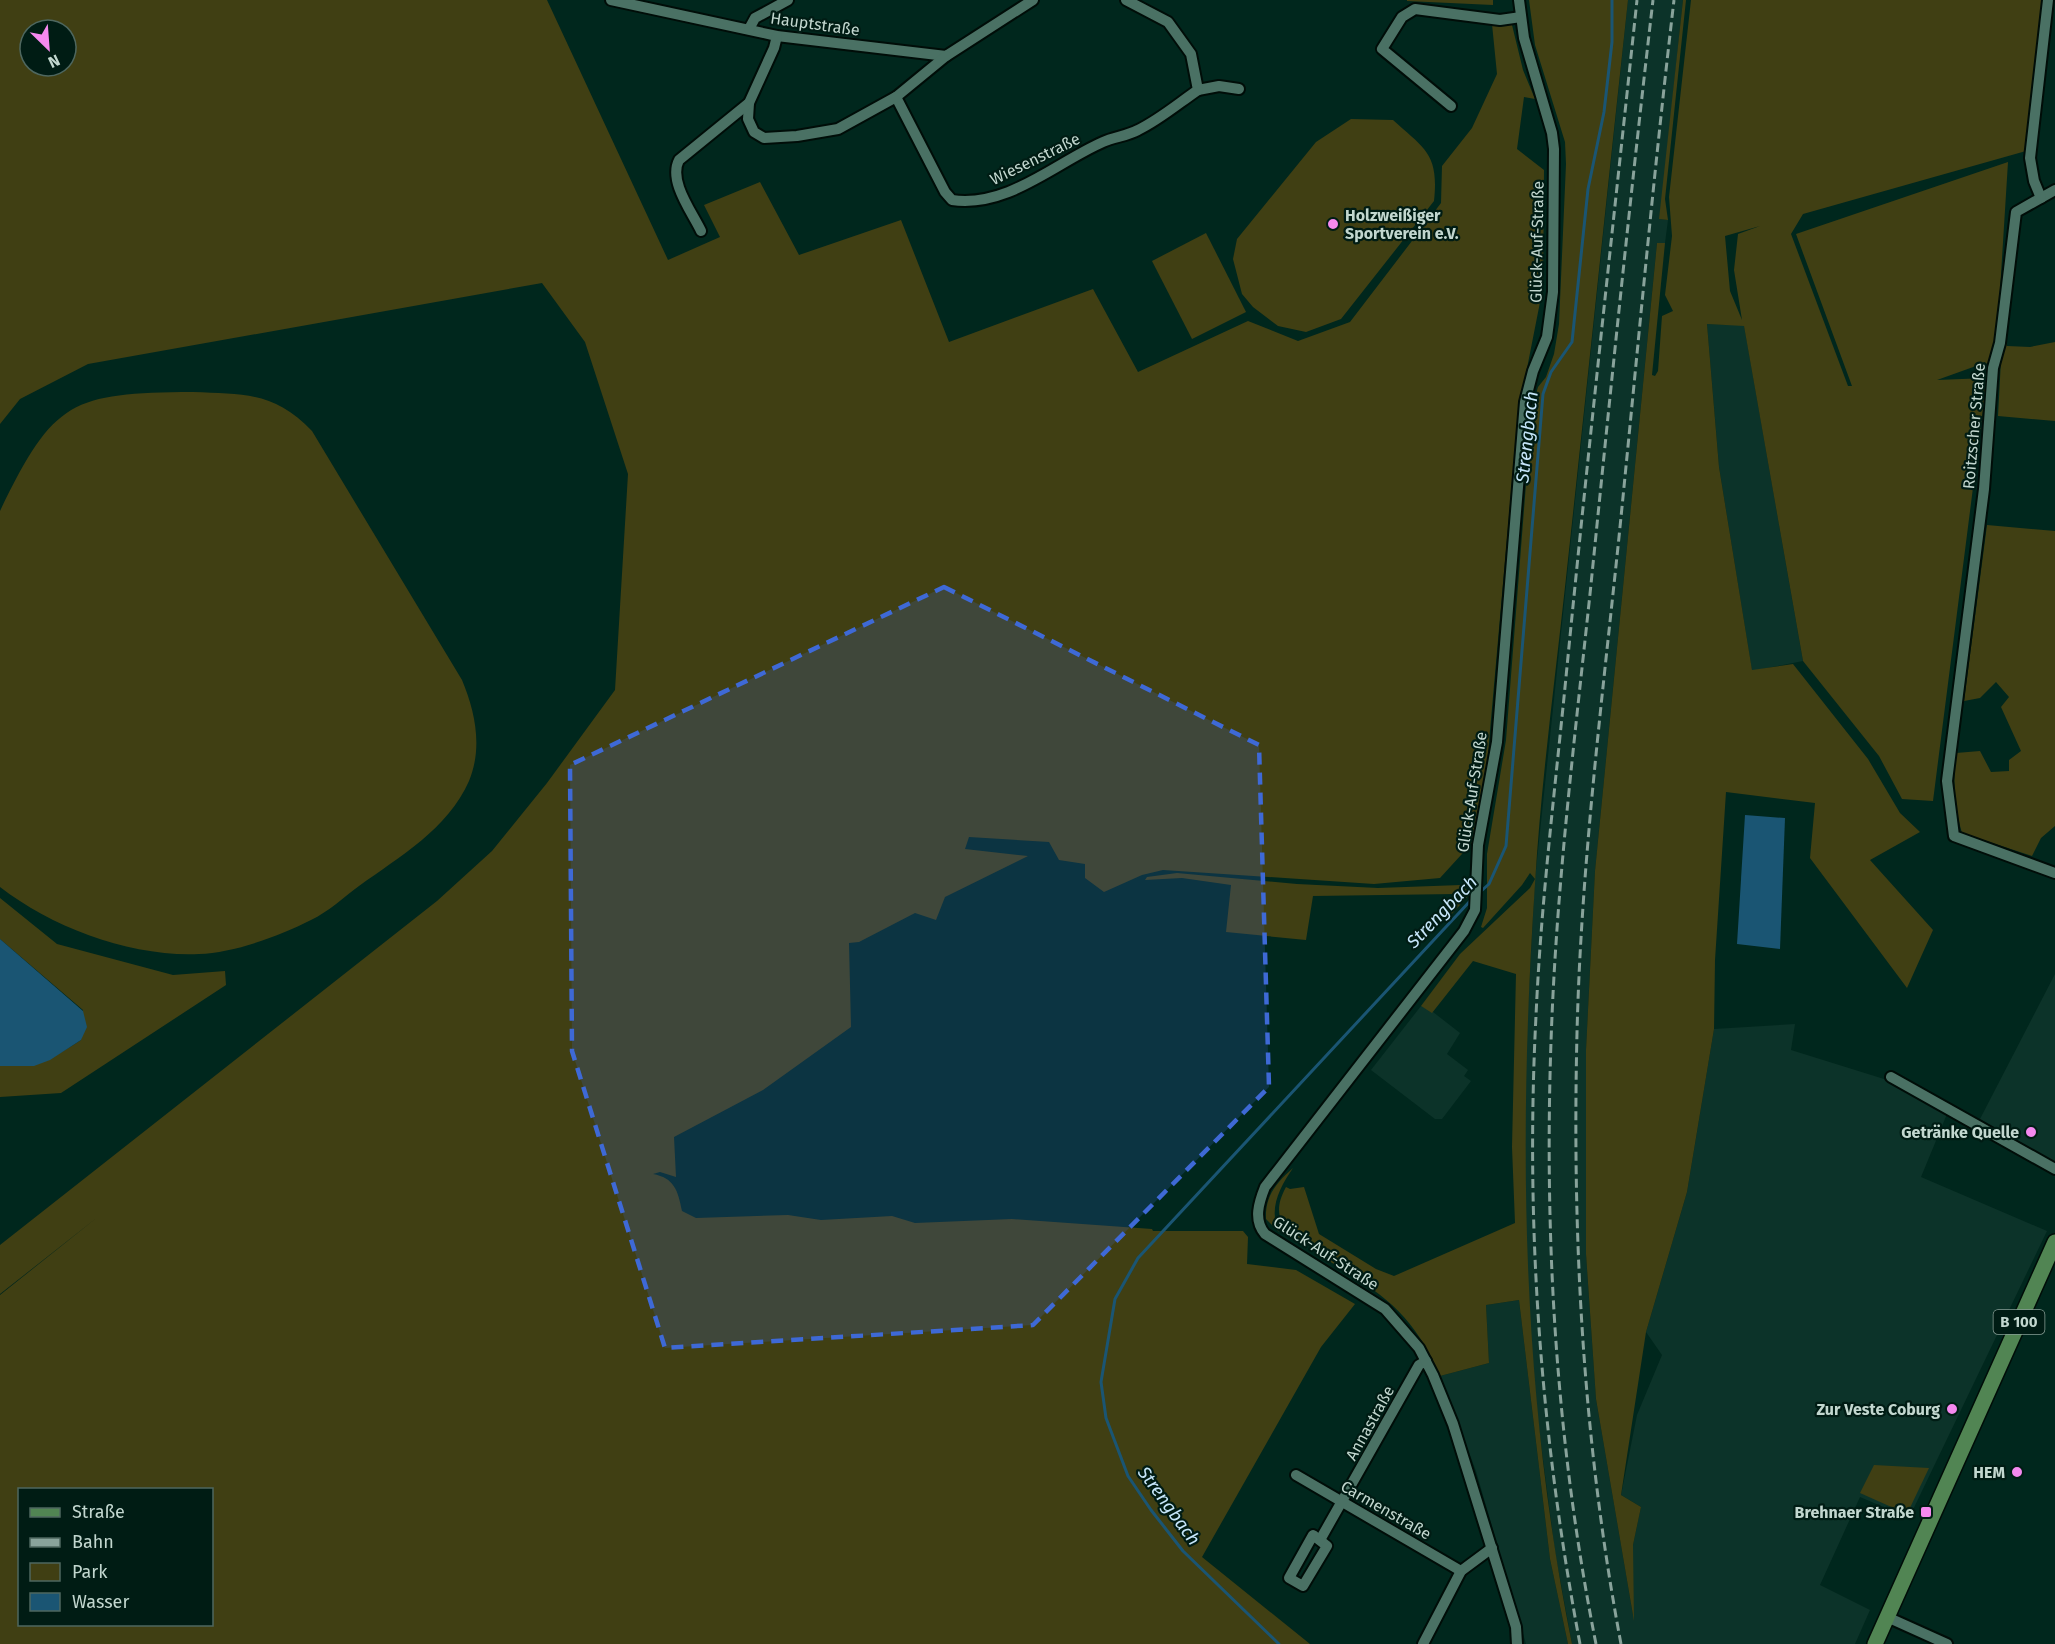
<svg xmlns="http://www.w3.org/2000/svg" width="2055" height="1644" viewBox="0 0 2055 1644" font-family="'Fira Sans',sans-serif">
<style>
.built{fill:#0c3329}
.green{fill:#403f13;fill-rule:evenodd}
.water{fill:#1a5573}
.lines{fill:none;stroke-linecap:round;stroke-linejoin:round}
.stream{stroke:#1a5573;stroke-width:3}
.minor-casing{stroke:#000d08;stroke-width:14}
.primary-casing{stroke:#000d08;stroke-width:18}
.minor{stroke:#4a7164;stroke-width:10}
.primary{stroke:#518553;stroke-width:15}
.rail{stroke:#89a39b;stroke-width:3;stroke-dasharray:9 4.5;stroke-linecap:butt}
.marked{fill:#3e69d6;fill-opacity:0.2;stroke:#3e69d6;stroke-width:4.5;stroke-dasharray:12 8;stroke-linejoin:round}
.poi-dot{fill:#f589ef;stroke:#001c14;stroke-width:2}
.labels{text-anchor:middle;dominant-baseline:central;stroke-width:4.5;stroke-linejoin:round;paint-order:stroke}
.shield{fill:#001c14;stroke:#889f97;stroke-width:1.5}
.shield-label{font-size:15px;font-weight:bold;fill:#c2d7cf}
.street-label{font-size:16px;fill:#c2d7cf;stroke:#001c14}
.poi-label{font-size:16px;font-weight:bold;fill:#c2d7cf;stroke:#001c14;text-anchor:end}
.water-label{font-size:18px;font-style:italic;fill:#c6e6fa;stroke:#001c14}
</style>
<rect width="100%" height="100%" fill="#00271d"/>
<g class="built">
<path d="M1628,0H1683L1660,219L1668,220L1665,243H1657L1595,871L1586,1050V1254L1596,1399L1633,1615V1545L1641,1507L1621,1495L1637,1415L1662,1355L1646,1332L1687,1192L1714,1029L1795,1024L1791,1050L1884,1079L1947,1114L1921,1177L2047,1231L1909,1518L1860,1497L1820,1585L1870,1610L1855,1644H1572L1555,1552L1536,1405L1528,1300L1524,1194L1525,1062L1535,879Z"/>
<path d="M1707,324L1744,325L1803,661L1752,671L1719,467Z"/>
<path d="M2055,974V1163L1980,1119Z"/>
<path d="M1421,1006L1433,1012L1460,1033L1447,1054L1468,1070L1464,1076L1471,1081L1442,1119H1435L1371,1070Z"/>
<path d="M1519,1300L1550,1559L1568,1644H1526L1476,1471L1440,1376L1489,1363L1486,1305Z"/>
</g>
<g class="green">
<path d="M0,0H547L668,260L720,237L704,205L760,182L799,255L901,220L949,342L1093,289L1138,372L1248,321L1298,341L1350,322L1441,203L1442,166L1472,128L1497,74L1492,24L1512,25L1523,70L1535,99L1524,97L1517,149L1544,170L1543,287L1518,414L1486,776L1472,843L1440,878L1374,884L1163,870L1142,875L1104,892L1085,878V864L1059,860L1049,842L969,837L965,849L1028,856L945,897L936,920L915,913L859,942L849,943L851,1027L763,1090L674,1137L676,1177L660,1172L653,1174C674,1178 678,1190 682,1211L696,1218L788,1215L821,1220L892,1216L915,1223L1012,1219L1152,1229L1153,1231H1243L1248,1237L1247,1264L1296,1270L1355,1304L1321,1347L1202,1557L1310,1644H0V1295L99,1216L0,1294V1245L437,901L492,851L547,783L615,690L628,474L585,342L542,283L88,364L20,399L0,424ZM30,30H66V66H30ZM20,1490H212V1624H20Z"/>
<path d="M1407,0H1493V5L1407,1Z"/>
<path d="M1529,0H1628C1607,193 1587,385 1566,578C1555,680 1541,782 1535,884C1518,1139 1521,1393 1572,1644H1568L1550,1559L1519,1300L1486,1305L1489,1363L1440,1376C1409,1305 1377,1292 1315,1252L1316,1249C1290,1233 1267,1222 1286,1187L1290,1189L1304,1187L1319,1234L1376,1269L1394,1276L1515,1223L1512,1147L1516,974L1473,961L1432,1013L1421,1006L1460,954L1530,888L1535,879L1530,873L1522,885L1483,928L1481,927L1487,908V854L1506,740L1532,407L1538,387L1546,377L1554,354L1559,324L1566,164L1565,142L1535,45Z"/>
<path d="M1683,0H1686L1665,199L1668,220L1659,219Z"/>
<path d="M1691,0H2042L2026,151L1803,214L1791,234L1848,386H1852L1796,234L2008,162L1999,306L2007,346L2030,347L2055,342V421L1998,416L2001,360L1976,366L1937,380L1987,378L1933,801L1902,799L1879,756L1803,661L1744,326L1707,324L1719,467L1752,670L1793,664L1868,759L1900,813L1920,832L1870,860L1933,930L1907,988L1810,858L1815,803L1726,792L1715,960L1714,1029L1687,1192L1646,1332L1621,1495L1641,1507L1633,1545L1634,1621L1596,1399L1586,1254V1050L1595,871L1657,243H1665L1652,375L1655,376L1658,371L1662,316L1673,311L1665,295L1672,236L1669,197ZM1760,226L1738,234L1734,270L1742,320L1730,291L1725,236Z"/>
<path d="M1351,119L1393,120C1425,149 1439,154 1434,201L1341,319L1306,332L1278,326L1253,307L1242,294L1233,259L1237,239L1316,142Z"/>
<path d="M1206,233L1246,312L1192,339L1152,261Z"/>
<path d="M193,392C243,394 275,392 312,431L462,680C475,711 483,747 469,781C448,829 399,857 359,886C344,897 328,912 311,920C280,936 233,953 199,954C131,957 53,928 0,887V511C54,400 71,393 193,392Z"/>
<path d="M1987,525L2055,531V826L2041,838L2032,856L1962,833C1954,805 1953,781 1956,753L1980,751L1991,772L2009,771V760L2021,751L2001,707L2009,697L1996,682L1980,698L1964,701Z"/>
<path d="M1177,873L1297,884L1378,888L1461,885L1467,890L1468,896L1450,916L1443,908L1455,894L1313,896L1306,940L1226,932L1231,885L1182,878L1145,880L1147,877Z"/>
<path d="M0,898L57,944L173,975L225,971L226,985L61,1093L0,1097V1066C42,1066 46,1062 81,1040L83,1010L0,939Z"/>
<path d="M1293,1168C1280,1187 1268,1209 1279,1232L1266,1219C1265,1196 1276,1183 1293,1168Z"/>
<path d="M1874,1465L1929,1468L1907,1514L1860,1493Z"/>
</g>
<g class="water">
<path d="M1745,815L1785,818L1780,949L1737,944Z"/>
<path d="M0,939L83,1011L87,1027L81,1040L50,1060L34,1066H0Z"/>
</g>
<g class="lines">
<g class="stream">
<path d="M1479,893L1489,884L1506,846L1543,394L1551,372L1572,342L1588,189L1604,112L1612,42V0"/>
<path d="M1279,1644L1183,1551L1151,1510L1128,1476L1106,1418L1101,1382L1115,1299L1138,1258L1471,900"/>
</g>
<defs>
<g id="minor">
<path d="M611,0L777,36L946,56L1033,0"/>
<path d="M749,29L755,18L788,0"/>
<path d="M1198,90L1219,86L1239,89"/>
<path d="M896,97L945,192L952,200C1008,208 1055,163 1103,142C1114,137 1127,136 1138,130C1159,120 1179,103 1198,90L1191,54L1168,22L1126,0"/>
<path d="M749,103L748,119L754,132L764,138L797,136L838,129L896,97L946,56"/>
<path d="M1451,106L1382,49L1402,17L1415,9L1500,20L1521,17"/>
<path d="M2055,190L2016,212L2000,343L1993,368L1984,489L1947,781L1954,836L2055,873"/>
<path d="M2041,198L2034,181L2030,158L2048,0"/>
<path d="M701,231C692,212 668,181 679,160L749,103L774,48L777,36"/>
<path d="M1891,1077L2055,1169"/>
<path d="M1296,1475L1461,1571"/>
<path d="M1313,1535L1327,1546L1303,1586L1289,1578Z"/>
<path d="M1320,1540L1419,1365L1426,1361"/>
<path d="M1887,1617L1947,1644"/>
<path d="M1423,1644L1461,1571L1492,1548"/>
<path d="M1517,1644L1516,1627L1453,1424L1433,1375L1419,1348L1385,1309L1265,1234C1253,1220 1259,1202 1265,1187L1464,931L1475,910L1478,845L1497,742L1525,402L1533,371L1547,337L1553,292L1554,149L1552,133L1524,38L1519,0"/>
</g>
<path id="primary" d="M1875,1644L2055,1242"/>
</defs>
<use href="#minor" class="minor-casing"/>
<use href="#primary" class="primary-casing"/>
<use href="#minor" class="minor"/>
<use href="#primary" class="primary"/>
<g class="rail">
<path d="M1580,1644C1541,1438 1525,1226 1536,1016C1541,902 1555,790 1566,677C1588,451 1613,226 1637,0"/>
<path d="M1596,1644C1555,1438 1543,1226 1552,1016C1558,875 1575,735 1590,594C1610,396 1630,198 1653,0"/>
<path d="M1621,1644C1583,1442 1572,1238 1577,1033C1581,867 1602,701 1619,537C1637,358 1653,179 1674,0"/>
</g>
</g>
<path class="marked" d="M944,587L1259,745L1269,1087L1033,1325L665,1348L572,1051L570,765Z"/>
<g class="poi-dot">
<circle cx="1333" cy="224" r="6"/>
<circle cx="2031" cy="1132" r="6"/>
<circle cx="1952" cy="1409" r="6"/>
<circle cx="2017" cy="1472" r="6"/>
<rect x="1920" y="1506" width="12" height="12" rx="3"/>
</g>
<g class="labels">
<rect class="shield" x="1993.5" y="1310" width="51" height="24" rx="4.5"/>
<g class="shield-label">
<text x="2019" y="1322">B 100</text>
</g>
<g class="street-label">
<text transform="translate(815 24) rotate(8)">Hauptstraße</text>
<text transform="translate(1035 159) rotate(-26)">Wiesenstraße</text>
<text transform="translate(1537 242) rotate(-89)">Glück-Auf-Straße</text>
<text transform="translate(1974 426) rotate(-85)">Roitzscher Straße</text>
<text transform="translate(1472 792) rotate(-81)">Glück-Auf-Straße</text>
<text transform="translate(1326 1253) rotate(33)">Glück-Auf-Straße</text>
<text transform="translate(1370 1423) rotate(-61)">Annastraße</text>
<text transform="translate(1386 1510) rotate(30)">Carmenstraße</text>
</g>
<g class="poi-label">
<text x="1345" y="215" text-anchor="start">Holzweißiger<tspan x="1345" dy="18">Sportverein e.V.</tspan></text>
<text x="2019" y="1132">Getränke Quelle</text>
<text x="1940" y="1409">Zur Veste Coburg</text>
<text x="2005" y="1472">HEM</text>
<text x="1914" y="1512">Brehnaer Straße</text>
</g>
<g class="water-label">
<text transform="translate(1527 437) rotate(-84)">Strengbach</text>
<text transform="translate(1442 912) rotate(-46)">Strengbach</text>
<text transform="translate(1169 1506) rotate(54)">Strengbach</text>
</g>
</g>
<rect x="18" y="1488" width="195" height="138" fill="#001c14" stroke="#4e675f" stroke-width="1.5"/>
<rect x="30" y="1508" width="30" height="9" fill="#518553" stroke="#4e675f" stroke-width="1.5"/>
<text x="72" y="1518" font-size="18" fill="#c2d7cf">Straße</text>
<rect x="30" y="1538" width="30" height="9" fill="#89a39b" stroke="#4e675f" stroke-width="1.5"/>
<text x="72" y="1548" font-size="18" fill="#c2d7cf">Bahn</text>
<rect x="30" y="1563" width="30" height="18" fill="#403f13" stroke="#4e675f" stroke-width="1.5"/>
<text x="72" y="1578" font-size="18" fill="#c2d7cf">Park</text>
<rect x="30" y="1593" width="30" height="18" fill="#1a5573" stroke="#4e675f" stroke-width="1.5"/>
<text x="72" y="1608" font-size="18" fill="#c2d7cf">Wasser</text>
<g transform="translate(48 48) rotate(155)"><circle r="28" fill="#001c14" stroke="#4e675f" stroke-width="1.5"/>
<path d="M0-4.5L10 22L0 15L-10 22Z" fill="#f589ef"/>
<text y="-9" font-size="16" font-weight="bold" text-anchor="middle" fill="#c2d7cf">N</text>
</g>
</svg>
